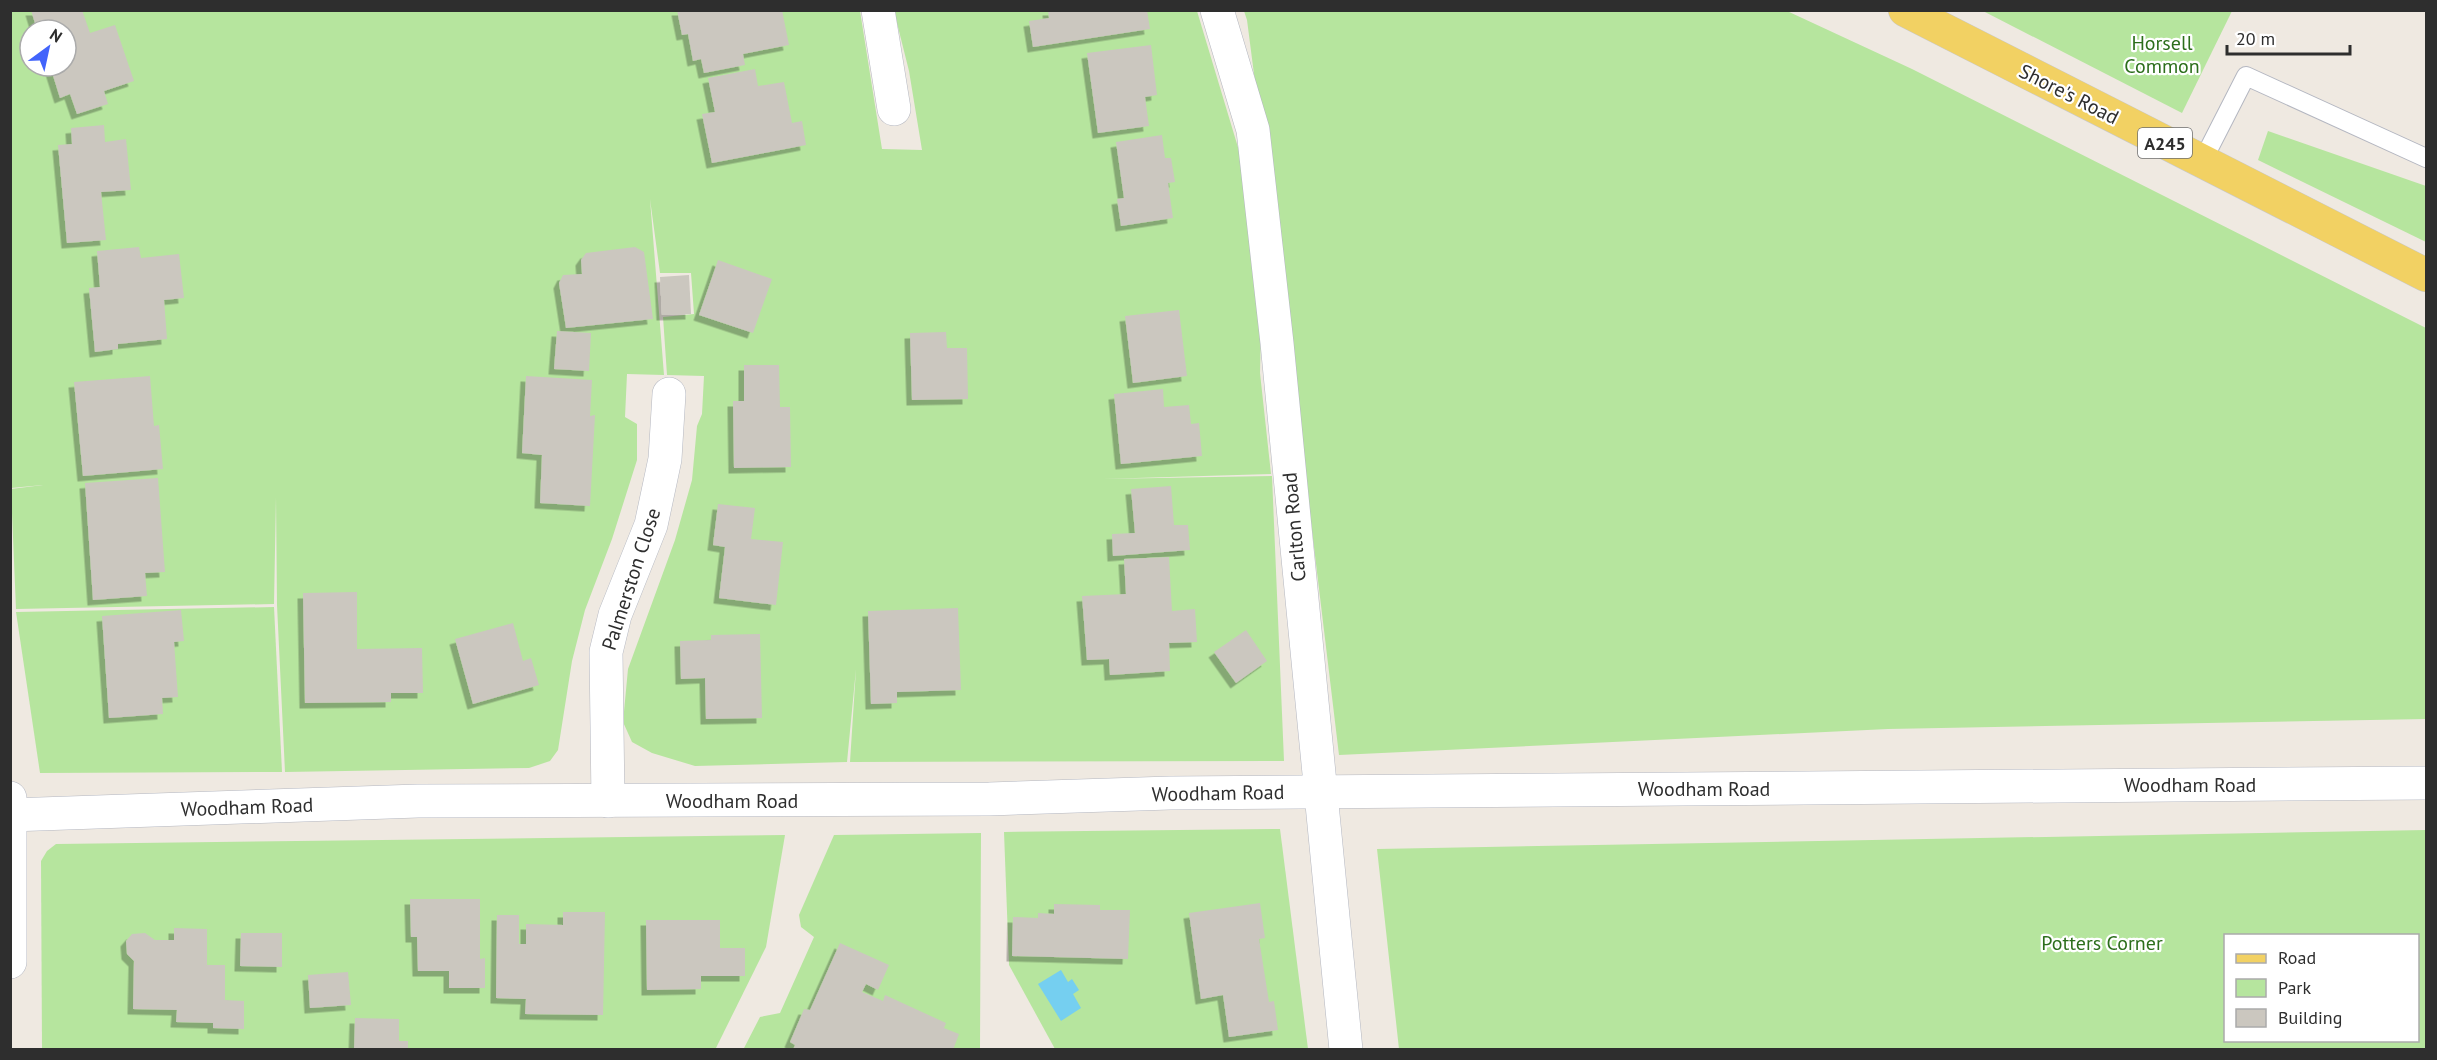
<svg xmlns="http://www.w3.org/2000/svg" width="2437" height="1060" viewBox="0 0 2437 1060" font-family="'PT Sans',sans-serif">
<style>
.green{fill:#b6e59e;fill-rule:evenodd}
.water{fill:#75cff0}
.building{fill:#cbc7bf;filter:url(#shadow)}
.lines{fill:none;stroke-linecap:round;stroke-linejoin:round}
.service-casing{stroke:#b4b7c1;stroke-width:20}
.minor-casing{stroke:#b4b7c1;stroke-width:34}
.tertiary-casing{stroke:#b4b7c1;stroke-width:34}
.primary-casing{stroke:#c9c9c9;stroke-width:34}
.service{stroke:#fff;stroke-width:18}
.minor{stroke:#fff;stroke-width:33}
.tertiary{stroke:#fff;stroke-width:33}
.primary{stroke:#f2d163;stroke-width:33}
.labels{text-anchor:middle;dominant-baseline:central;stroke-width:4.5;stroke-linejoin:round;paint-order:stroke}
.shield{fill:#fff;stroke:#6d6d6d;stroke-width:1.5}
.shield-label{font-size:18px;font-weight:bold;fill:#2e2e2e}
.park-label{font-size:20px;fill:#2c6e1b;stroke:#fff}
.street-label{font-size:20px;fill:#2e2e2e;stroke:#fff}
</style>
<defs>
<filter id="shadow"><feDropShadow dx="-5.5" dy="5.5" stdDeviation="0" flood-color="#0004"/></filter>
</defs>
<rect width="100%" height="100%" fill="#efe9e1"/>
<g class="green">
<path d="M10,11H860L882,149L922,150L909,71L894,11H1197L1243,164L1261,327L1260,373L1271,474L1102,479L1272,476L1284,761L850,762L856,669L847,762L695,766L652,753L632,742L623,722L628,669L675,540L692,480L697,426L702,414L704,376L667,375L663,317L694,314L691,273H660L650,199L664,375L627,374L625,417L637,424V460L612,539L585,610L572,661L558,750L550,761L529,768L285,772L277,605L276,497L274,604L16,609L11,489L43,485L11,488ZM30,30H66V66H30Z"/>
<path d="M1244,11H1787L1912,69L2426,328V719L1888,729L1339,755L1298,414L1247,20Z"/>
<path d="M1983,11L2232,10V11L2182,113Z"/>
<path d="M2268,131L2426,186V242L2258,160Z"/>
<path d="M274,607L282,772L40,773L16,612Z"/>
<path d="M1280,829L1308,1049H1055L1009,965L1004,832Z"/>
<path d="M2426,830V1049H1399L1377,849ZM2226,936H2418V1040H2226Z"/>
<path d="M981,833L980,1049L743,1050L760,1017L780,1013L814,937L801,927L799,915L834,835Z"/>
<path d="M785,835L766,947L715,1050L42,1049L41,861L47,851L56,844Z"/>
</g>
<path class="water" d="M1061,970L1068,982L1072,979L1079,990L1073,994L1081,1008L1061,1021L1038,984Z"/>
<g class="building">
<path d="M31,10H82L90,33L115,25L134,81L104,91L108,104L77,114L70,94L60,98L50,66H66V30H37Z"/>
<path d="M677,10H782L789,45L743,54L745,65L704,73L701,59L693,61L688,34L682,35Z"/>
<path d="M1048,10H1147L1150,29L1033,47L1029,21L1049,18Z"/>
<path d="M1151,45L1157,95L1145,97L1149,126L1098,133L1087,53Z"/>
<path d="M755,69L758,86L784,82L792,123L802,121L806,145L712,163L702,114L715,112L708,78Z"/>
<path d="M104,125L105,142L126,139L131,190L101,192L106,240L67,243L58,145L72,144L71,128Z"/>
<path d="M1162,135L1165,158H1171L1175,182L1168,183L1173,218L1121,226L1117,199L1124,198L1116,142Z"/>
<path d="M139,247L141,258L179,254L184,298L164,300L167,339L118,344V349L95,352L89,288L100,287L97,251Z"/>
<path d="M635,247L644,252L653,319L566,328L559,283L563,275L582,274L581,260L586,253Z"/>
<path d="M718,260L772,279L753,333L699,315Z"/>
<path d="M689,275L691,314L662,315L660,277Z"/>
<path d="M1179,310L1187,376L1133,383L1125,316Z"/>
<path d="M557,331L591,333L589,371L554,369Z"/>
<path d="M946,332L947,348H967L968,399L912,400L910,333Z"/>
<path d="M744,365H779L780,407H790L791,467L734,468L733,401H744Z"/>
<path d="M150,376L154,426L159,425L163,469L83,476L74,382Z"/>
<path d="M526,376L592,380L590,416L595,415L590,506L540,503L542,455L522,453Z"/>
<path d="M1163,389L1164,407L1189,405L1191,424L1199,423L1202,456L1121,464L1114,394Z"/>
<path d="M158,478L165,572L145,573L147,596L93,600L85,483Z"/>
<path d="M1171,486L1174,525H1188L1190,550L1113,556L1112,534L1135,533L1131,489Z"/>
<path d="M718,504L755,508L751,539L783,542L776,605L719,598L725,547L713,545Z"/>
<path d="M1169,557L1172,611L1195,609L1197,642L1169,643L1170,671L1110,675L1109,659L1087,660L1082,596L1126,594L1124,559Z"/>
<path d="M357,592V649L422,648L423,693H391V702L305,703L303,593Z"/>
<path d="M958,608L961,690L897,692V703L871,704L868,611Z"/>
<path d="M181,610L184,641L174,642L178,697L162,698L163,714L109,718L102,616Z"/>
<path d="M513,623L523,661L531,658L539,685L473,704L455,639Z"/>
<path d="M1246,630L1267,661L1236,683L1214,652Z"/>
<path d="M760,634L762,718L706,719L705,678L681,679L680,641L711,640V635Z"/>
<path d="M410,899H480V959L485,958V988H449V971H418L417,937H411Z"/>
<path d="M1260,903L1265,938L1259,939L1269,1002L1274,1001L1278,1030L1229,1037L1223,995L1201,999L1189,913Z"/>
<path d="M1054,904L1100,905V910H1130L1128,959L1012,956L1013,917L1038,918V913L1054,914Z"/>
<path d="M563,912H605L603,1015L525,1014L526,999L496,998L497,915H519V944H526V924L563,925Z"/>
<path d="M646,920H720V948H745V976H701V989L647,990Z"/>
<path d="M174,928L207,929V965H225V1000L244,1001V1029L213,1028V1023L176,1022L177,1010L133,1009L134,961L127,954L126,941L132,934L145,933L155,940H174Z"/>
<path d="M241,933H282V967L240,966Z"/>
<path d="M840,943L889,965L878,990L866,984L862,992L883,1001L885,995L946,1023L944,1028L959,1034L953,1050H793L795,1045L790,1042L804,1009L810,1010Z"/>
<path d="M348,972L351,1005L310,1008L308,975Z"/>
<path d="M355,1018L399,1019V1041H408V1050H354Z"/>
</g>
<g class="lines">
<defs>
<path id="service" d="M2202,162L2246,76L2426,158"/>
<g id="minor">
<path d="M878,10L894,109"/>
<path d="M1217,10L1253,130L1277,343L1346,1050"/>
<path d="M10,798V962"/>
<path d="M608,801L606,652L615,615L651,525L665,459L669,394"/>
</g>
<path id="tertiary" d="M10,815L418,801L989,799L1170,793L2426,783"/>
<path id="primary" d="M1905,10L2426,275"/>
</defs>
<use href="#service" class="service-casing"/>
<use href="#minor" class="minor-casing"/>
<use href="#tertiary" class="tertiary-casing"/>
<use href="#primary" class="primary-casing"/>
<use href="#service" class="service"/>
<use href="#minor" class="minor"/>
<use href="#tertiary" class="tertiary"/>
<use href="#primary" class="primary"/>
</g>
<g class="labels">
<rect class="shield" x="2138" y="128" width="54" height="30" rx="4.5"/>
<g class="shield-label">
<text x="2165" y="143">A245</text>
</g>
<g class="park-label">
<text x="2162" y="43">Horsell<tspan x="2162" dy="23">Common</tspan></text>
<text x="2102" y="943">Potters Corner</text>
</g>
<g class="street-label">
<text transform="translate(2069 94) rotate(27)">Shore's Road</text>
<text transform="translate(1294 527) rotate(-95)">Carlton Road</text>
<text transform="translate(631 579) rotate(-72)">Palmerston Close</text>
<text x="2190" y="785">Woodham Road</text>
<text x="1704" y="789">Woodham Road</text>
<text transform="translate(1218 793) rotate(-1)">Woodham Road</text>
<text x="732" y="801">Woodham Road</text>
<text transform="translate(247 807) rotate(-2)">Woodham Road</text>
</g>
</g>
<rect width="2437" height="1060" fill="none" stroke="#2e2e2e" stroke-width="24"/>
<rect x="2224" y="934" width="195" height="108" fill="#ffffff" stroke="#ababab" stroke-width="1.5"/>
<rect x="2236" y="954" width="30" height="9" fill="#f2d163" stroke="#ababab" stroke-width="1.5"/>
<text x="2278" y="964" font-size="18" fill="#2e2e2e">Road</text>
<rect x="2236" y="979" width="30" height="18" fill="#b6e59e" stroke="#ababab" stroke-width="1.5"/>
<text x="2278" y="994" font-size="18" fill="#2e2e2e">Park</text>
<rect x="2236" y="1009" width="30" height="18" fill="#cbc7bf" stroke="#ababab" stroke-width="1.5"/>
<text x="2278" y="1024" font-size="18" fill="#2e2e2e">Building</text>
<g transform="translate(48 48) rotate(33)"><circle r="28" fill="#ffffff" stroke="#ababab" stroke-width="1.5"/>
<path d="M0-4.5L10 22L0 15L-10 22Z" fill="#4264fb"/>
<text y="-9" font-size="16" font-weight="bold" text-anchor="middle" fill="#2e2e2e">N</text>
</g>
<path d="M2227 45v9h123v-9" fill="none" stroke="#2e2e2e" stroke-width="3"/>
<text x="2236" y="45" font-size="18" fill="#2e2e2e" stroke="#ffffff" stroke-width="4.5" paint-order="stroke">20 m</text>
</svg>
